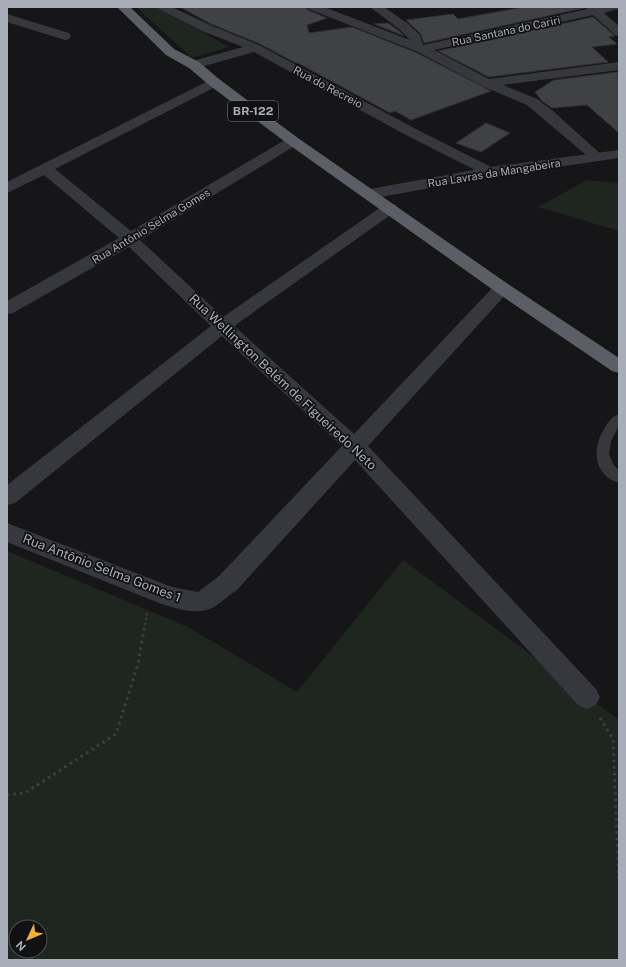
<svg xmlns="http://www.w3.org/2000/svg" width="626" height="967" viewBox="0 0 626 967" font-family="'Public Sans',sans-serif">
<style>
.green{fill:#1e261f;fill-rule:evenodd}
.building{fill:#404145;stroke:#303034}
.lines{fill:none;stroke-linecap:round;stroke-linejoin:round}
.path-far1{stroke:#3d3f44;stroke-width:2.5;stroke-dasharray:2 3;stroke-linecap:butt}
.path{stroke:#3d3f44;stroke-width:3;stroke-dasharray:2.5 4;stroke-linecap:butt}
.service{fill:#37383d;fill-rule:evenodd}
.minor{fill:#37383d;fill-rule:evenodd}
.tertiary{fill:#37383d;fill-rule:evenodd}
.trunk{fill:#5b5e65;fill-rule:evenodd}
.labels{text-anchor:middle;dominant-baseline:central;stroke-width:3.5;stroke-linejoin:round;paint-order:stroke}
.far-street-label{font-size:11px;fill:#a8adb8;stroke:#111113}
.shield{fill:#111113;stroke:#7b7e86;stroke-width:1}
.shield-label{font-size:12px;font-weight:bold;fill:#a8adb8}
.street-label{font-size:13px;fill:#a8adb8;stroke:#111113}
</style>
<rect width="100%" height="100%" fill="#161618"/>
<g class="green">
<path d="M136,7H158L229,47L192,58Z"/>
<path d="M587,180L619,183V231L538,207Z"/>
<path d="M7,551L188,627L297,692L403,560L619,720V960H7ZM16,927H40V951H16Z"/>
</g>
<g class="building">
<path d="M180,7H306L308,10L327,18L307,25L309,33L352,27L417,53L491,91L411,120L395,111L390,113L298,63H296L260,44L211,24Z"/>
<path d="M524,7L584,8L424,43L421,34L406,20L453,14L458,19Z"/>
<path d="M593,17L615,36L609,37L617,44L592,47L608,62L489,77L438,51Z"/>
<path d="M388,23L398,30L404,36L374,24Z"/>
<path d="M618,72L619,133L587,105L552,108L542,101L535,92L554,80Z"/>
<path d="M486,123L510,133L481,152L456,143Z"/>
</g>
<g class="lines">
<path class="path-far1" d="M145,625L147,613"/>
<g class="path">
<path d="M600,718L613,739L619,883"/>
<path d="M7,795L25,793L116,734L138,664L145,624"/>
</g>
<path class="service" d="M619,414V426L611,441L609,454L613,464L619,471V483C593,475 592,448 604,429C608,422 612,416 619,414Z"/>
<g class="minor">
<path d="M157,7H172L210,25L259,45L414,128L495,169L498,172L495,175L490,177L485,175L404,134L254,52L194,69L189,68L188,65L189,62L243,47L202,31L159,9Z"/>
<path d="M307,7H324L410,40L399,29L370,7H384L407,23L420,35L423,45L587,9L585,7H619L618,9L604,13L619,26V36L615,35L593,15L434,50L489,79L619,62V70L503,85L537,99L553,111L604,157L602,160L597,161L592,160L527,105L482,86L418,52L309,9Z"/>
<path d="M7,14L69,33L71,36L69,39L65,40L7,22Z"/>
<path d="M214,78L219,79L221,82L219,85L55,169L131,231L288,138L293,137L298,138L300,141L298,144L140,240L223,317L384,205L390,203L396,205L398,208L396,211L234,326L354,434L496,284L502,283L508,284L511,288L508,292L368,446L596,689L600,697L596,705L587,709L578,705L355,460L237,590C229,595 222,602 214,607C197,616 177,609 159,603L7,542V523L172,587L198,592L219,576L342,446L222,336L15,503L7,505V485L211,326L129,247L13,313L7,314V301L119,238L44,175L7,193V182Z"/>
</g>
<path class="tertiary" d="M619,150V158L490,177L370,199L364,197L362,194L364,191L370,189L490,167Z"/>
<path class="trunk" d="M117,7H130L174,49L199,62L219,79L298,138L508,284L619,358V373L612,371L496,292L288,144L209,85L189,68L166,55Z"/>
</g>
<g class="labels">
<g class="far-street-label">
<text transform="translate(506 31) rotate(-12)">Rua Santana do Cariri</text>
<text transform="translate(328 87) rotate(28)">Rua do Recreio</text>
<text transform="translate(494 173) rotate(-9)">Rua Lavras da Mangabeira</text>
<text transform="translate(151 226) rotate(-31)">Rua Antônio Selma Gomes</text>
</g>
<rect class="shield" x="228" y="101" width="50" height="20" rx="3"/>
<g class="shield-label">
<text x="253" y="111">BR-122</text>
</g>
<g class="street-label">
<text transform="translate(283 382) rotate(43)">Rua Wellington Belém de Figueiredo Neto</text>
<text transform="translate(102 568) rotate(21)">Rua Antônio Selma Gomes 1</text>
</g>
</g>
<rect width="626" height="967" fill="none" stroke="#a8adb8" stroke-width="16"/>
<g transform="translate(28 939) rotate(226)"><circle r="19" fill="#111113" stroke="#4d4f55"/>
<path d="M0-3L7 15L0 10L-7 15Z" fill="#f2b134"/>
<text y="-6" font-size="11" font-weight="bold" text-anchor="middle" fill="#a8adb8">N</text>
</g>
</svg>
